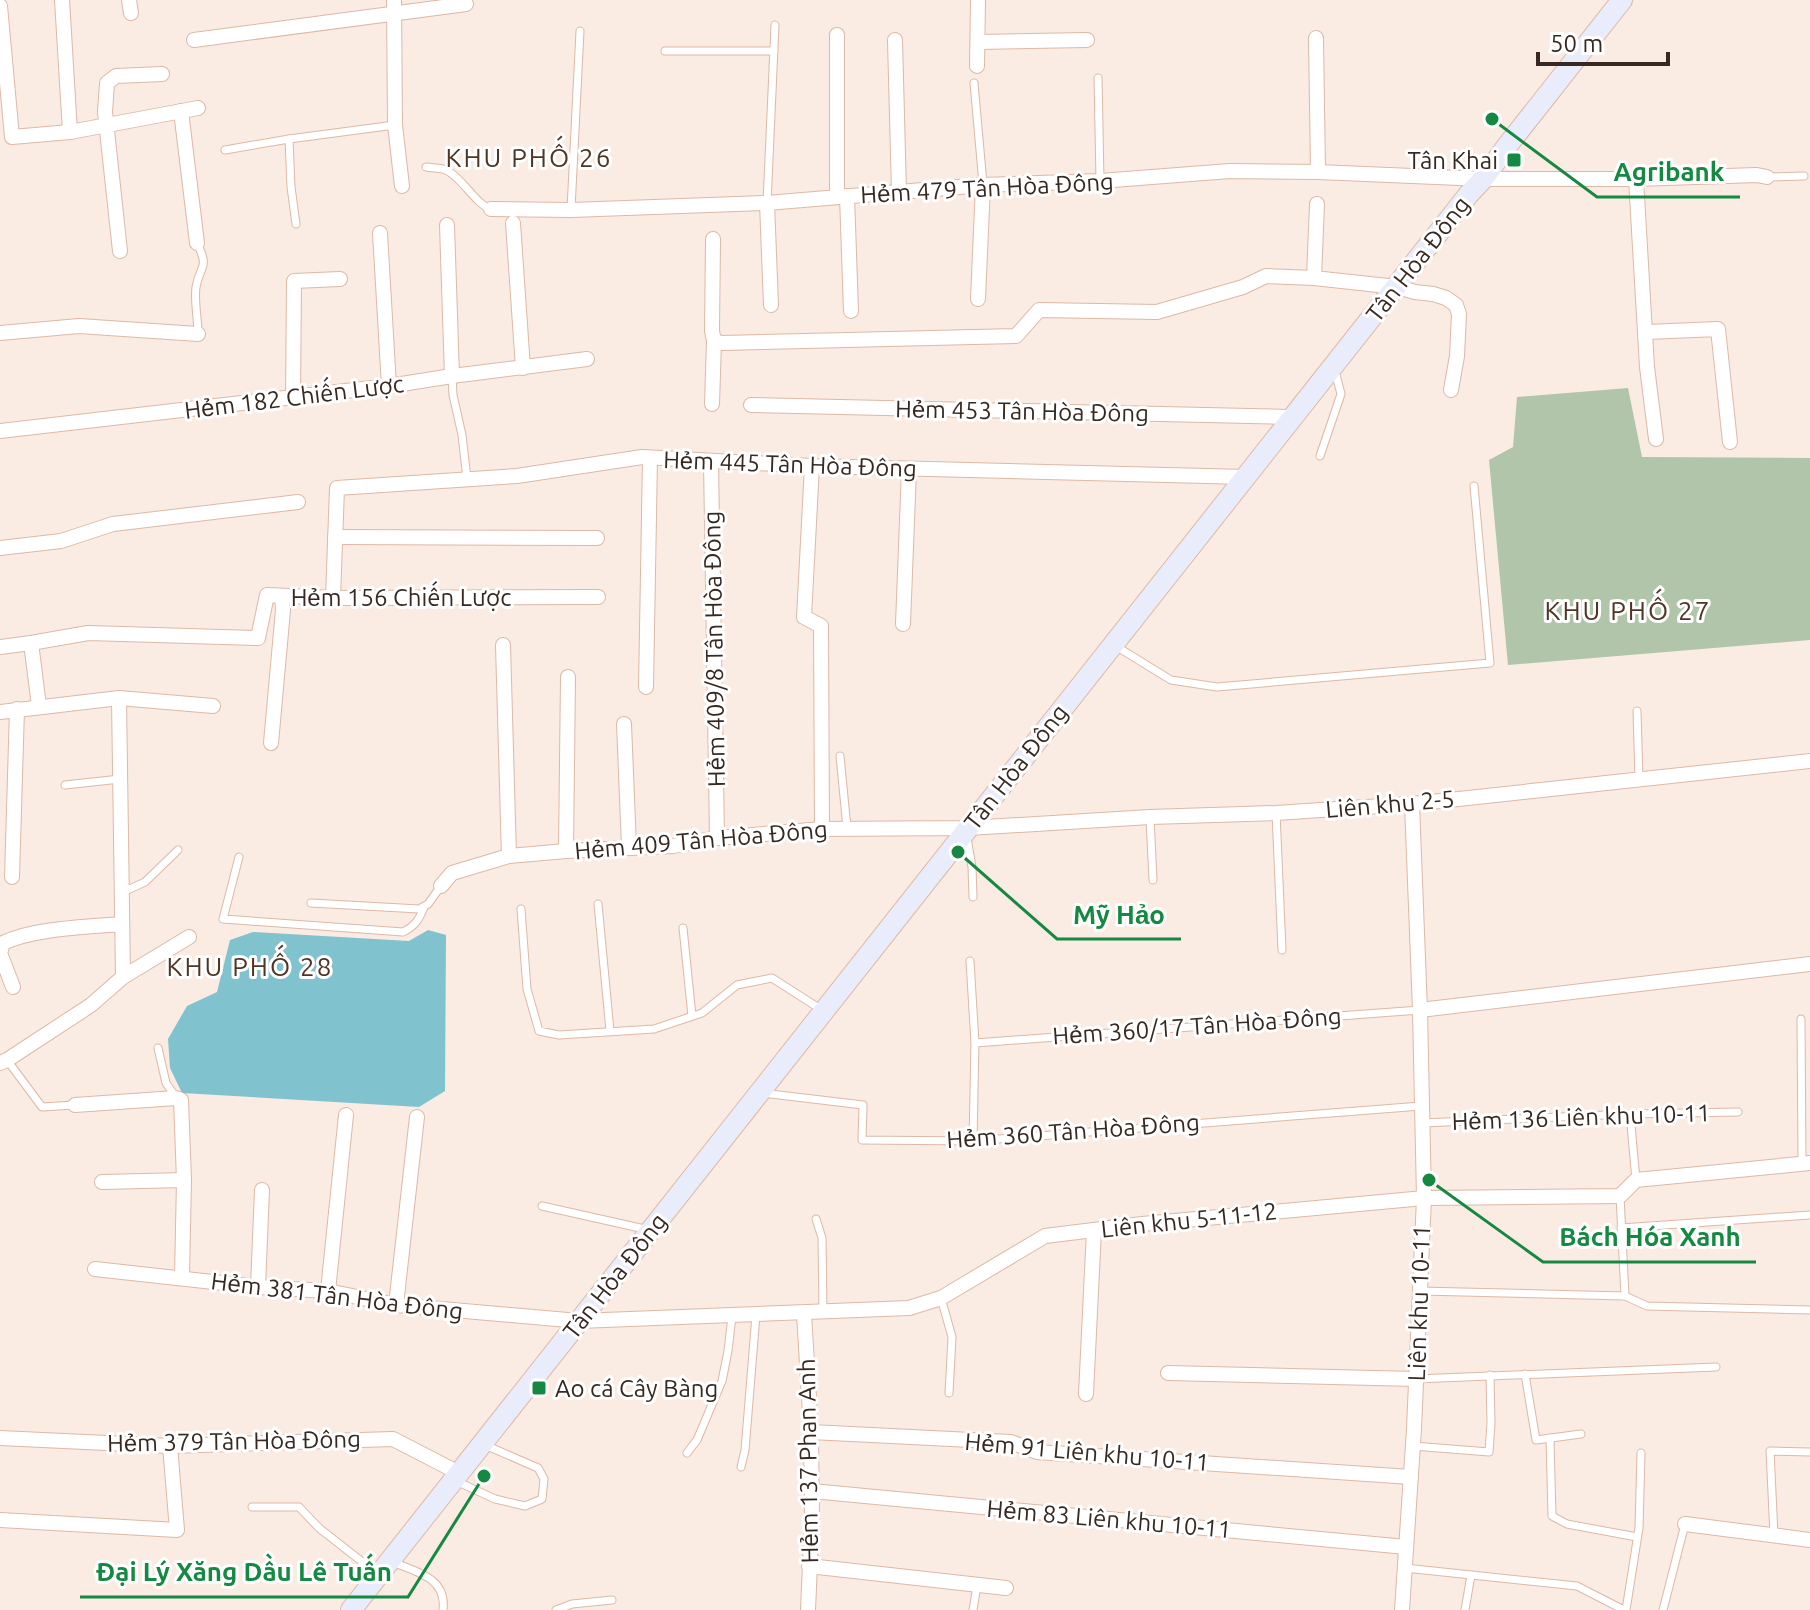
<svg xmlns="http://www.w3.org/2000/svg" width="1810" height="1610" viewBox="0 0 1810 1610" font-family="Ubuntu,sans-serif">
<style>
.green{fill:#b1c5ab}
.water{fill:#81c2cf}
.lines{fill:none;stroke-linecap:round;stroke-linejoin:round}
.lane-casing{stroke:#ddb9a6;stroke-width:9}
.street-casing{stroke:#ddb9a6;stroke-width:16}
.secondary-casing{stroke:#ddb9a6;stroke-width:22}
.lane{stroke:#fff;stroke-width:7}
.street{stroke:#fff;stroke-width:14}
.secondary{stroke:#e9edfb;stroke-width:20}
.poi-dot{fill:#158942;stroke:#fff;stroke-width:3}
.labels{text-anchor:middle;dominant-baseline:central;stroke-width:6;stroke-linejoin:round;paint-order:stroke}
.poi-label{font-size:24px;fill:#372922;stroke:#fff;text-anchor:end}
.street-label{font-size:24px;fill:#372922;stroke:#fff}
.neighbourhood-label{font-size:26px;letter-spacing:2px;fill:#513524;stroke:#fff}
.leader{fill:none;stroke:#158942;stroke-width:3}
.callout-dot{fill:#158942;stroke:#fff;stroke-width:3}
.callout-label{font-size:26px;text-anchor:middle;font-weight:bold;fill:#158942;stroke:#fff;stroke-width:6;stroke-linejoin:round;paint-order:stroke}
</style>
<rect width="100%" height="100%" fill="#faebe3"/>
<path class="green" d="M1628,388L1642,457L1810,458V640L1508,665L1489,460L1513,447L1517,397Z"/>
<path class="water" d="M428,930L446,935L445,1091L419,1107L182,1093L170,1068L168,1039L187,1006L217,992L230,940L253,932L409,941Z"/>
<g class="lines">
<defs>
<g id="lane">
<path d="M665,51H774"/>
<path d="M1098,78L1100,180"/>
<path d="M974,83L983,184"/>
<path d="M289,139L291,187L296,224"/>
<path d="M225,150L289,139L395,125"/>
<path d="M426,167C432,168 441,168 446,170C463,178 475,204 491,209"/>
<path d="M1767,177L1804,176"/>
<path d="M767,203L775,25"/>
<path d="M571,209L580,31"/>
<path d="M197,243C210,270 200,264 196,287C194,301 198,319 198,334"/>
<path d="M452,376L453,395L462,435L467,479"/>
<path d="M1320,456L1341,394L1335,371"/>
<path d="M1114,645L1171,680L1217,687L1490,663L1474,486"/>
<path d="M1637,711L1639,780"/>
<path d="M840,756L847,828"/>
<path d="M65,785L120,779"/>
<path d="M1276,813L1282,950"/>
<path d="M1150,818L1153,880"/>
<path d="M967,838L972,867L973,897"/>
<path d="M239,857L223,919L403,932C415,926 419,920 424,907"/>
<path d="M123,892L145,882L178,850"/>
<path d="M311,903L419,909L428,904L441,886"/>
<path d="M598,904L610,1031"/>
<path d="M521,909L527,989L539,1031L559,1035L654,1029L702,1013L737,985L772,978L822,1010"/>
<path d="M683,928L692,1016"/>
<path d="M970,961L975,1043L973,1141"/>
<path d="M1801,1019L1802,1164"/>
<path d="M975,1043L1420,1010"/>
<path d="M158,1048L166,1083L175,1096"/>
<path d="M7,1060L42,1107L75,1105"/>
<path d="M762,1093L863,1105L862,1140L973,1141L1421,1106"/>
<path d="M1630,1114L1636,1180"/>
<path d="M1423,1123L1630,1114L1738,1112"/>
<path d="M1620,1196L1625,1296"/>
<path d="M542,1206L649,1230"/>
<path d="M816,1219L822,1238L823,1311"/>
<path d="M1621,1228L1810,1215"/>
<path d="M1420,1291L1625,1296L1647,1306L1810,1310"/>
<path d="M941,1298L952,1337L949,1393"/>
<path d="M1525,1374L1536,1440L1581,1434"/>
<path d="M1416,1379L1716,1367"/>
<path d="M1550,1438L1552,1516L1567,1524L1637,1537"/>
<path d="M1413,1446L1489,1452L1491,1423L1490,1375"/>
<path d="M687,1453L697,1440L722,1381L728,1351L732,1316"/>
<path d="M741,1467L745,1450L756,1315"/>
<path d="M456,1481L495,1499L525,1506L542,1499L544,1479L538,1468L485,1445"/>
<path d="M252,1507H299L319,1528L370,1568L378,1572"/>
<path d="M1774,1535L1770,1451L1810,1452"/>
<path d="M392,1562C417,1572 447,1578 443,1610"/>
<path d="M1405,1568L1577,1586L1624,1610"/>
<path d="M556,1610L572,1604L612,1600"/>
<path d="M973,1610L977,1586"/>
<path d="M1465,1610L1471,1575"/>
<path d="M1626,1610L1639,1528L1641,1453"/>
<path d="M1663,1610L1685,1524"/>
</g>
<g id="street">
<path d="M62,0L70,132"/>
<path d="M129,0L131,13"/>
<path d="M394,0L395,125L402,186"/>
<path d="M0,6L12,137L70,132L198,108"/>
<path d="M1316,38L1318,172"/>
<path d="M194,40L466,4"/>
<path d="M895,40L899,193"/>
<path d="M978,42L1087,40"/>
<path d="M977,66L978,0"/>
<path d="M181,111L197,243"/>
<path d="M1636,179L1647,367L1656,439"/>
<path d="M847,196L851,311"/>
<path d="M837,197V35"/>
<path d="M767,203L771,305"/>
<path d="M491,209L571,210L767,203L983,185L1100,181L1230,171L1318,172L1483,179H1636L1757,175L1767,177"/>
<path d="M513,223L523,368"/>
<path d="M447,225L452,376"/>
<path d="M380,233L389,386"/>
<path d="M713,239L712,331L714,341L722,343L1016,336L1039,310L1157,312L1243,287L1266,276L1314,278L1397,287L1415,292L1433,294L1446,298L1456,305L1459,314L1457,356L1451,390"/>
<path d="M120,251L105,112L107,83L116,76L162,74"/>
<path d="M1314,278L1317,204"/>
<path d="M978,299L983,185"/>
<path d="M1647,332L1718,329L1730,442"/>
<path d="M0,333L79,326L198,334"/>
<path d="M293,398L294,281L340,279"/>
<path d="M712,404L714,341"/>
<path d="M751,405L1293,417"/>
<path d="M0,431L389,386L452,376L587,359"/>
<path d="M711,461L717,838"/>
<path d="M812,466L804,617L821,626L822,829"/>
<path d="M335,537L597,538"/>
<path d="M0,548L61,541L113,524L298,502"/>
<path d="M333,598L337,488L517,476L642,457L812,466L1246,477"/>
<path d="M903,624L909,469"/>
<path d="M31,643L39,706"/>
<path d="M503,645L509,856"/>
<path d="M0,647L31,643L88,633L258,638L267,595L333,598L598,597"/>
<path d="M646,687L650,458"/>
<path d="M119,698L123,977"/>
<path d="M0,712L119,698L213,706"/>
<path d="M624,724L629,847"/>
<path d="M271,743L283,610L282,596"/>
<path d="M566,851L568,677"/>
<path d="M12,877L17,709"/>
<path d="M441,886L452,873L509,856L566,851L673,846L717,838L822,829L969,828L1150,817L1276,813L1412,804L1810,761"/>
<path d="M13,987L0,953L3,943C34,928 88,927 122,924"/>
<path d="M1420,1010L1810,964"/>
<path d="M0,1063L7,1060L91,1005L123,977L189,937"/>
<path d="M75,1105L176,1098L181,1100L184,1180L182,1277"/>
<path d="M102,1182L184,1180"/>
<path d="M95,1269L258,1287L328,1291L396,1305L579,1321L909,1308L941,1298L1045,1236L1142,1224L1424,1198L1620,1196L1636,1180L1810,1163"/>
<path d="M258,1287L262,1190"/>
<path d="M328,1291L346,1115"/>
<path d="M396,1305L417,1117"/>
<path d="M804,1313L811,1432L812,1517L808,1610"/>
<path d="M1168,1373L1416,1379"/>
<path d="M1086,1394L1094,1230"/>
<path d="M811,1432L1011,1442L1037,1452L1411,1477"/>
<path d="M0,1438L170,1446L393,1439L459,1473"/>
<path d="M812,1491L1406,1547"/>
<path d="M0,1520L177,1530L170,1446"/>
<path d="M1685,1524L1810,1540"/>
<path d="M809,1566L1006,1588"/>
<path d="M1402,1610L1414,1429L1424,1198L1420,1010L1412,804"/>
</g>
<path id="secondary" d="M351,1610L1469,194L1483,179L1507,146L1622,0"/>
</defs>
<use href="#lane" class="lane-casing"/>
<use href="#street" class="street-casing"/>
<use href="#secondary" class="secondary-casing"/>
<use href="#lane" class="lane"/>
<use href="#street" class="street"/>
<use href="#secondary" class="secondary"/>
</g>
<g class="poi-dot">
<rect x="1506" y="152" width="16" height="16" rx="4"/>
<rect x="531" y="1380" width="16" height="16" rx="4"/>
</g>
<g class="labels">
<g class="poi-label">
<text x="1498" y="160">Tân Khai</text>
<text x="555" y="1388" text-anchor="start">Ao cá Cây Bàng</text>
</g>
<g class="street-label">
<text transform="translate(987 188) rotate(-3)">Hẻm 479 Tân Hòa Đông</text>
<text transform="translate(1418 259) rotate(-52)">Tân Hòa Đông</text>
<text transform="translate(294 397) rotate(-7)">Hẻm 182 Chiến Lược</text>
<text transform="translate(1022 411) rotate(1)">Hẻm 453 Tân Hòa Đông</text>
<text transform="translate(790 464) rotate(2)">Hẻm 445 Tân Hòa Đông</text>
<text x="401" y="597">Hẻm 156 Chiến Lược</text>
<text transform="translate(714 649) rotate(-91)">Hẻm 409/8 Tân Hòa Đông</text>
<text transform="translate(1016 767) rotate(-52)">Tân Hòa Đông</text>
<text transform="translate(1390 804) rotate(-5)">Liên khu 2-5</text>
<text transform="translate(701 840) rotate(-5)">Hẻm 409 Tân Hòa Đông</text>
<text transform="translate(1197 1026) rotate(-4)">Hẻm 360/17 Tân Hòa Đông</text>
<text transform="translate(1581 1117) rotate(-2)">Hẻm 136 Liên khu 10-11</text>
<text transform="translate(1073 1131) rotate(-4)">Hẻm 360 Tân Hòa Đông</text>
<text transform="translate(1189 1220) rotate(-6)">Liên khu 5-11-12</text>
<text transform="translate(615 1276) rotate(-52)">Tân Hòa Đông</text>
<text transform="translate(337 1296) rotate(7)">Hẻm 381 Tân Hòa Đông</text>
<text transform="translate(1419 1303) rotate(-88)">Liên khu 10-11</text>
<text transform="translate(234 1441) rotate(-1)">Hẻm 379 Tân Hòa Đông</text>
<text transform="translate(1087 1452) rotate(5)">Hẻm 91 Liên khu 10-11</text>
<text transform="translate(808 1461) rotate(-91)">Hẻm 137 Phan Anh</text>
<text transform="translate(1109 1519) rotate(5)">Hẻm 83 Liên khu 10-11</text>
</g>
<g class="neighbourhood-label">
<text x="529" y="157">KHU PHỐ 26</text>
<text x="1628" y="610">KHU PHỐ 27</text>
<text x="250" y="966">KHU PHỐ 28</text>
</g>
</g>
<path class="leader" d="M1492 119L1597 197H1740M958 852L1057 939H1181M1429 1180L1543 1262H1756M484 1476L408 1597H80"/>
<g class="callout-dot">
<circle cx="1492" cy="119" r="8"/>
<circle cx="958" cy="852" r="8"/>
<circle cx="1429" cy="1180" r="8"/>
<circle cx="484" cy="1476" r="8"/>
</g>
<g class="callout-label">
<text x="1669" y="181">Agribank</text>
<text x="1119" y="924">Mỹ Hảo</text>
<text x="1650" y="1246">Bách Hóa Xanh</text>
<text x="244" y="1581">Đại Lý Xăng Dầu Lê Tuấn</text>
</g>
<path d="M1538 52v12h130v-12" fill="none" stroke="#372922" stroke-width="4"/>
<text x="1550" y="52" font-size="24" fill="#372922" stroke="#ffffff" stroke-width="6" paint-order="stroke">50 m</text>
</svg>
